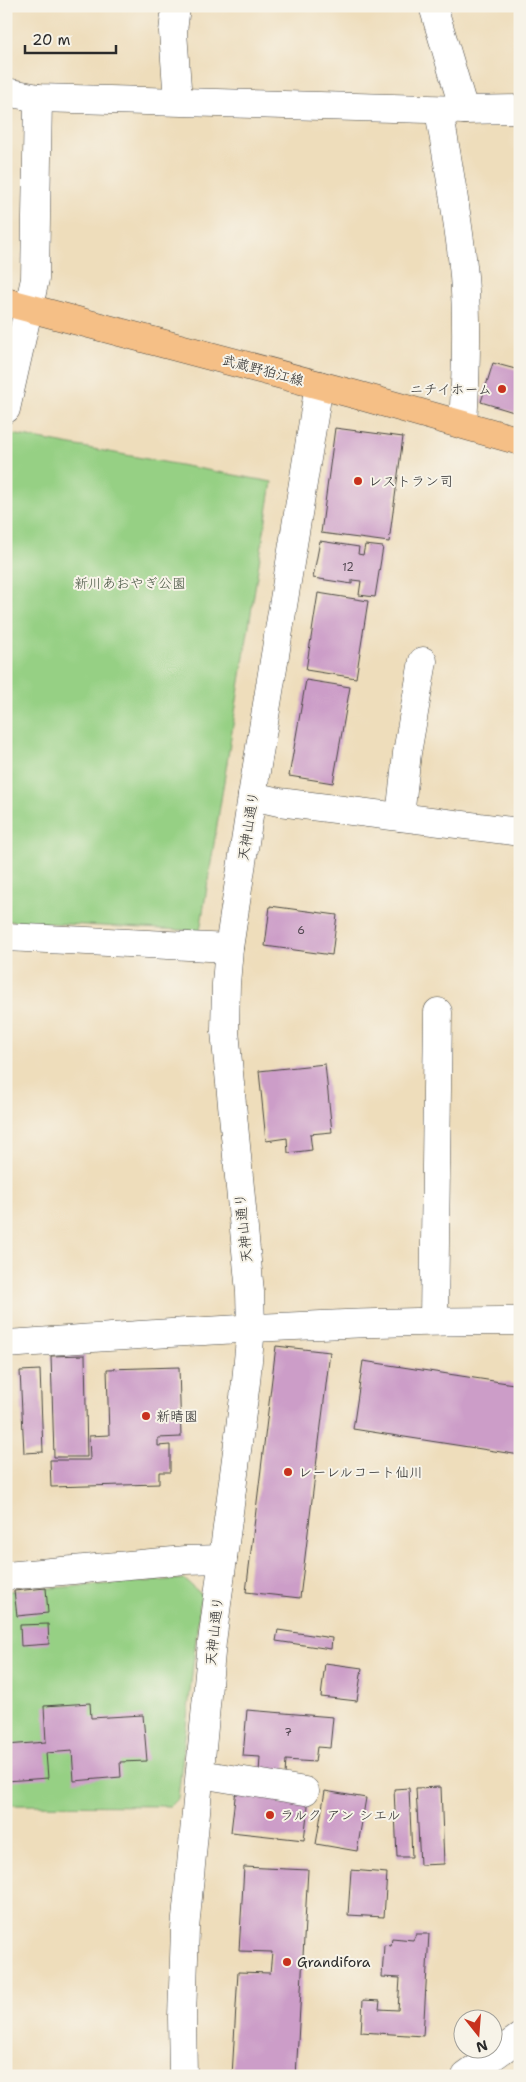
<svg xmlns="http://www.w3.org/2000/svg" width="526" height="2082" viewBox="0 0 526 2082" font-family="'Shantell Sans','Klee One',sans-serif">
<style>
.green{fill:#96d084;stroke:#607e58}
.building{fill:#cc9dc8}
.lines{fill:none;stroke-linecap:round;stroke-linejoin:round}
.minor-casing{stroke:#484641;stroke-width:29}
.major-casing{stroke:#484641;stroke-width:29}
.minor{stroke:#fff;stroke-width:28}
.major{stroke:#f5bf86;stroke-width:28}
.poi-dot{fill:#c8321e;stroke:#f7f3e8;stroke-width:2}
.labels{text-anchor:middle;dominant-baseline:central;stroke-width:4;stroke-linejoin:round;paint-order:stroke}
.number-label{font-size:11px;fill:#534852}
.street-label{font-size:14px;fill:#2b2b2b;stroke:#f7f3e8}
.poi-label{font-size:14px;fill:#2b2b2b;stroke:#f7f3e8;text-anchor:start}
.park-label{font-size:14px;fill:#465441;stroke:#f7f3e8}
</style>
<rect width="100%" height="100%" fill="#f7f3e8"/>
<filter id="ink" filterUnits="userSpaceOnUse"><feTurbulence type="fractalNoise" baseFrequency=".02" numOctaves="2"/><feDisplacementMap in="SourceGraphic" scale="10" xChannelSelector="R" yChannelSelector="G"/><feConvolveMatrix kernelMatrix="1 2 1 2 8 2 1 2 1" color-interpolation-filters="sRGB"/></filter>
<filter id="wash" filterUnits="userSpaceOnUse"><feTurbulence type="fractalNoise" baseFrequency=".0096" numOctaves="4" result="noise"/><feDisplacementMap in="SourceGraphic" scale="20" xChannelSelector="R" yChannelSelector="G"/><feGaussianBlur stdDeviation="1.12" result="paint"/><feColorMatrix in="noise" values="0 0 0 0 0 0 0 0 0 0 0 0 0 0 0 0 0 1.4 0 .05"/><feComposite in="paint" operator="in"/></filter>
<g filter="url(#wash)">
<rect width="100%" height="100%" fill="#edb"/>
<g class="green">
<path d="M12,434L272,482L200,931L6,921V462Z"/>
<path d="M184,1579L201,1594L178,1798L170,1806L6,1805V1591Z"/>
</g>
<g id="blocks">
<g class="building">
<path d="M493,363L519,370L517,374L520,375V414L481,402Z"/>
<path d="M335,428L403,437L389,542L321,533Z"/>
<path d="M320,541L359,547L358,554L363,555L365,545L383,547L375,597L359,595L361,581L352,580V584L313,578Z"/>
<path d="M318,593L368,601L356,678L306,670Z"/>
<path d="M306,680L350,687L333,783L289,776Z"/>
<path d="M270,906L337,915L332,955L265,946Z"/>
<path d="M325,1064L332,1132L310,1134L312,1150L288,1153L287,1138L266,1141L259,1071Z"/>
<path d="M276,1346L330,1352L300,1598L246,1592Z"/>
<path d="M85,1355L87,1457H54L51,1356Z"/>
<path d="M363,1361L520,1385V1455L353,1429Z"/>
<path d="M179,1367L181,1437L158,1438V1446L170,1445V1472H159V1484L51,1487L50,1460H90L89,1436L109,1435L107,1369Z"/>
<path d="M40,1370L43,1452L24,1453L20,1371Z"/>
<path d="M46,1588L48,1613L17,1616L14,1591Z"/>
<path d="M48,1624L49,1644L21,1646L20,1625Z"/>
<path d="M278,1630L332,1638L331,1649L276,1641Z"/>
<path d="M325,1663L362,1668L357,1701L321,1697Z"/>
<path d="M90,1703L91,1718L143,1715L147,1761L120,1762L121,1777L74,1781L72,1751L46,1753L48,1778L6,1781V1745L46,1742L44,1706Z"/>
<path d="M247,1710L333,1717L330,1748L317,1747L315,1762L286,1760L285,1775L259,1773L260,1757L243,1756Z"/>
<path d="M441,1787L444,1864L420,1865L416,1788Z"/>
<path d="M409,1788L412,1857H397L394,1789Z"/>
<path d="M236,1789L309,1797L304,1840L231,1832Z"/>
<path d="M325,1791L366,1798L357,1851L316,1844Z"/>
<path d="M244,1867L308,1870L296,2076H232L238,1972L270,1973L272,1952L239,1951Z"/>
<path d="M351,1870L387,1873L384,1917L348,1915Z"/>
<path d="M416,1934H429L423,2036L361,2032L363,2000L380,2001L379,2009L398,2010L400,1978L382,1977L384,1945L391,1946L392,1938L413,1940Z"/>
</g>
</g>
</g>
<g filter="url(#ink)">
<use href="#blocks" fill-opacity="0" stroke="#484641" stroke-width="1"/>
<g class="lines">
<defs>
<g id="minor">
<path d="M176,6L173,32L178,101"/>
<path d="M433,6L464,110"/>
<path d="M6,92L38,98L464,110L520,109"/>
<path d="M439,110C448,165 459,220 464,276C468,325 466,375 463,424"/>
<path d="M6,409L35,279L38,98"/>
<path d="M252,796L279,802L520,832"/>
<path d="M400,817L407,753L423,661"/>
<path d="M6,937L229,948"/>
<path d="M434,1320L438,1012"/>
<path d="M6,1344C177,1332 348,1320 520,1321"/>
<path d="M6,1576L185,1560L223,1559"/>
<path d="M200,1774L305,1791"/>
<path d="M183,2076L182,2017L185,1929L212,1642L246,1382L251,1328L250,1292L225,1031L226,984L229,948L252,796L319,385"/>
<path d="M466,2076L520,2037"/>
</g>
<path id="major" d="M6,302L357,395L520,441"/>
</defs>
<use href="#minor" class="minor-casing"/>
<use href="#major" class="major-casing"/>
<use href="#minor" class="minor"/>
<use href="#major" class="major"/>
</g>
</g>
<g class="poi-dot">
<circle cx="502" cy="389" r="5"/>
<circle cx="358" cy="481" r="5"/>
<circle cx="146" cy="1416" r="5"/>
<circle cx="288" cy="1472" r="5"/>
<circle cx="270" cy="1815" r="5"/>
<circle cx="287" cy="1962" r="5"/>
</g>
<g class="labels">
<g class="number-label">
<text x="348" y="567">12</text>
<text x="301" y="930">6</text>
<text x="288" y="1732">7</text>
</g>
<g class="street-label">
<text transform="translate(263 370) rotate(15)">武蔵野狛江線</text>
<text transform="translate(248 826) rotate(-81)">天神山通り</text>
<text transform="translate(243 1228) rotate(-96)">天神山通り</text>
<text transform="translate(214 1631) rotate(-84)">天神山通り</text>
</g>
<g class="poi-label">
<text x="492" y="389" text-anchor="end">ニチイホーム</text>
<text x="368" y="481">レストラン司</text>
<text x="156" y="1416">新晴園</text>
<text x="298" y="1472">レーレルコート仙川</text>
<text x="280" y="1815">ラルク アン シエル</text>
<text x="297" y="1962">Grandifora</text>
</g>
<g class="park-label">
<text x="130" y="583">新川あおやぎ公園</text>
</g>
</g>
<rect width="526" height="2082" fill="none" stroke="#f7f3e8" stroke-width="25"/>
<g transform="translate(478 2034) rotate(163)"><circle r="24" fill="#f7f3e8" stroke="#a5a39c"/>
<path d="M0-4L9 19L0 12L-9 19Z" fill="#c8321e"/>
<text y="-8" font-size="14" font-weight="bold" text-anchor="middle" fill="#2b2b2b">N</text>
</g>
<path d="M25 45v8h91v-8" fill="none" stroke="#2b2b2b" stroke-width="2.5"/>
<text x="32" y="45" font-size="15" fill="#2b2b2b" stroke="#f7f3e8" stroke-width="4" paint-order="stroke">20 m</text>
</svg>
